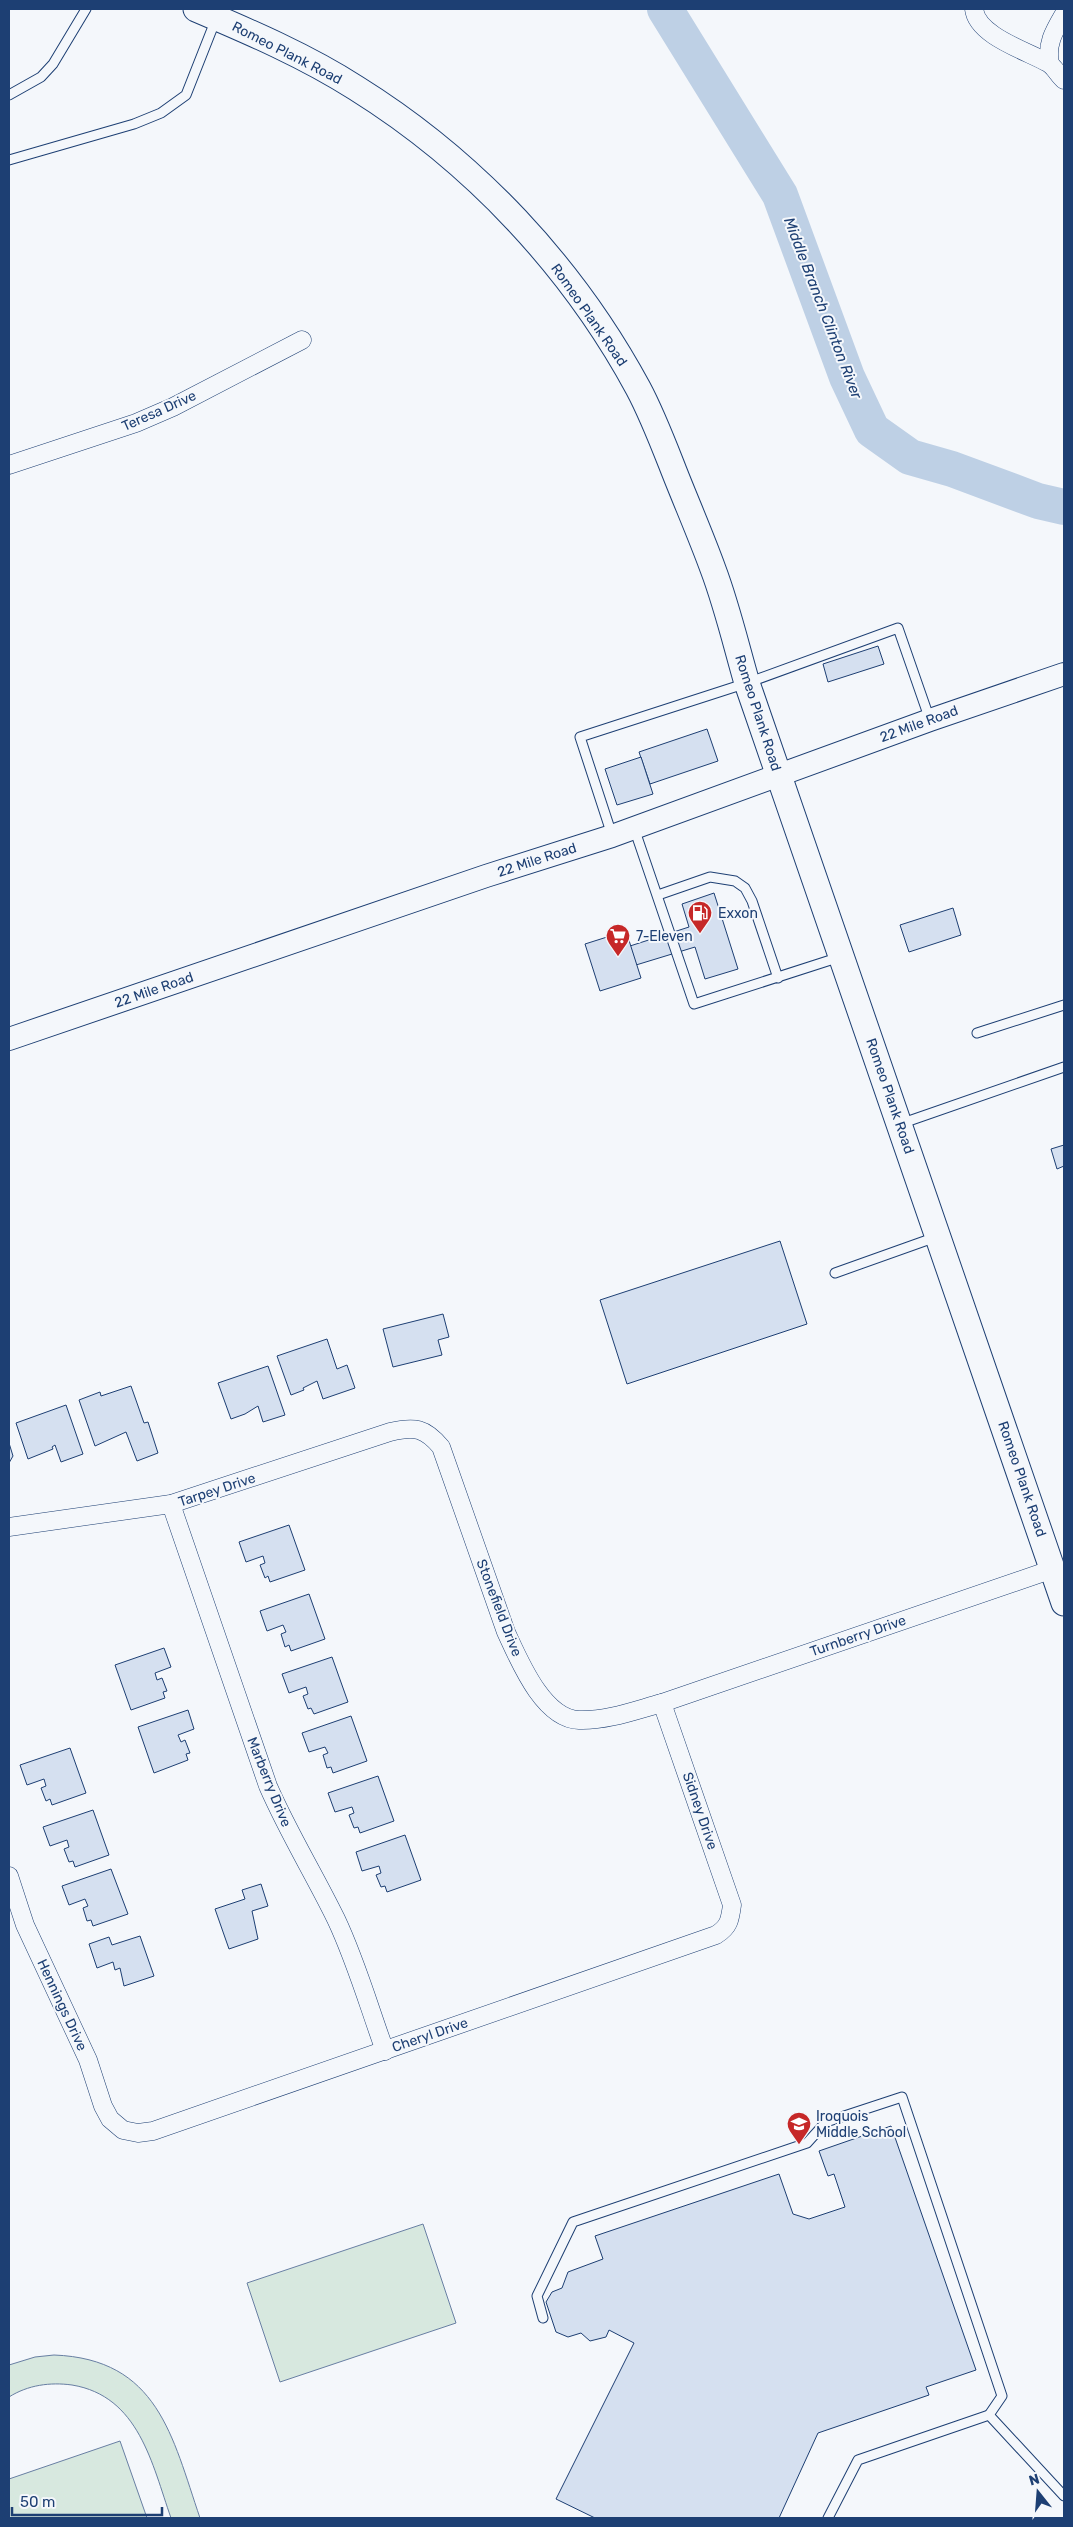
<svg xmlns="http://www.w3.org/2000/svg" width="1073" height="2527" viewBox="0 0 1073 2527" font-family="Rubik,sans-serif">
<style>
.green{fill:#d7e8df;stroke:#687fa3}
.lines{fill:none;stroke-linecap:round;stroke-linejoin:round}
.river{stroke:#bed0e5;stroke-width:36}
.building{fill:#d5e0f0;stroke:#1d3f73}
.service-casing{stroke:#1d3f73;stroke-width:11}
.minor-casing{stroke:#1d3f73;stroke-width:19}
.tertiary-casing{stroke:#1d3f73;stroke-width:24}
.secondary-casing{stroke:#1d3f73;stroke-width:27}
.service{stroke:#f4f7fb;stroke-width:9}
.minor{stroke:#f4f7fb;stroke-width:18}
.tertiary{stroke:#f4f7fb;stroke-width:22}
.secondary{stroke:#f4f7fb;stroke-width:25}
.labels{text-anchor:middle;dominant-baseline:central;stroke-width:4;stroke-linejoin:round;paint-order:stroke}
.street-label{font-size:14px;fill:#1d3f73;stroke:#f4f7fb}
.poi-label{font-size:14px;fill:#1d3f73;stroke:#f4f7fb;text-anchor:start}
.water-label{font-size:15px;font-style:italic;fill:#1d3f73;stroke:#f4f7fb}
</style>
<rect width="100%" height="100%" fill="#f4f7fb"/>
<g class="green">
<path d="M423,2224L456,2323L280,2382L247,2283Z"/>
<path d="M54,2355C158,2359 172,2436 200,2518H171C152,2464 139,2396 72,2385C50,2382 28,2385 9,2397V2365L35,2357Z"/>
<path d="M120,2441L147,2518H9V2479Z"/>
</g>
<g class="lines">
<path class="river" d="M665,9L780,195L847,377L872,430L910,457L952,469L1038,501L1064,507"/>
</g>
<g class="building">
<path d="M878,646L884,664L828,682L823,664Z"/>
<path d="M707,729L718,761L650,784L639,752Z"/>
<path d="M641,757L653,794L617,805L605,769Z"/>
<path d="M714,893L738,969L705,979L695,947L636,965L630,946L689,927L682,904Z"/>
<path d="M953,908L961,935L909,952L900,925Z"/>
<path d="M626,931L641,978L600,991L585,944Z"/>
<path d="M1064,1145V1166L1057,1169L1051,1149Z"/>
<path d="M780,1241L807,1324L627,1384L600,1300Z"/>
<path d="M443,1314L449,1337L438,1340L442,1355L393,1367L383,1329Z"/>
<path d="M327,1339L337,1369L347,1365L355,1388L323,1399L317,1381L303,1388L304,1390L291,1395L277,1356Z"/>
<path d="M268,1366L285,1415L263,1422L258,1406L245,1414L231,1419L218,1383Z"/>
<path d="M131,1386L144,1423L148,1422L158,1453L137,1461L126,1432L95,1446L79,1400L100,1392L101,1396Z"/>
<path d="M66,1405L83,1454L61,1462L55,1445L52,1447L53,1449L28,1459L16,1423Z"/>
<path d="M9,1443L13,1456L9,1463Z"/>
<path d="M289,1525L305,1570L270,1582L268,1576L265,1578L260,1565L265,1563L263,1556L246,1562L239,1542Z"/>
<path d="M309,1594L325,1639L291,1651L289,1645L285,1647L281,1634L286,1632L283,1625L267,1631L260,1611Z"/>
<path d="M164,1648L171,1667L155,1673L157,1680L162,1678L167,1691L163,1692L165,1698L131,1710L115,1665Z"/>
<path d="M332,1657L348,1702L314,1714L311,1708L308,1709L303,1696L308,1694L306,1687L289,1693L282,1674Z"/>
<path d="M188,1710L194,1729L178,1735L181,1742L185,1740L190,1753L186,1754L188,1760L154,1773L138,1727Z"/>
<path d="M351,1716L367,1761L333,1773L331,1767L327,1768L323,1755L328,1753L325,1747L309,1752L302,1733Z"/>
<path d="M70,1748L86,1793L52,1805L50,1799L46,1801L41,1788L46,1786L44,1779L27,1785L20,1765Z"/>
<path d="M378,1776L394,1821L360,1833L358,1827L354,1828L349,1815L354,1813L352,1807L335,1812L328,1793Z"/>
<path d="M93,1810L109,1855L75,1867L73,1861L69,1862L64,1849L69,1847L67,1840L50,1846L43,1827Z"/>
<path d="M405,1835L421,1880L387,1892L385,1886L381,1887L376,1875L381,1873L379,1866L362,1871L356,1852Z"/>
<path d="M111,1869L128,1914L93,1926L91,1920L87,1921L83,1908L88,1906L85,1899L69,1905L62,1886Z"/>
<path d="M261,1884L268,1906L252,1911L258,1939L229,1949L215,1909L245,1899L242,1890Z"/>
<path d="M140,1936L154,1976L124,1986L120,1968L115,1970L113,1962L97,1968L89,1944L109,1937L112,1945Z"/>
<path d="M891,2126L976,2370L926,2387L929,2395L818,2433L779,2518H595L556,2499L634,2343L609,2330L606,2337L590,2341L581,2333L568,2337L556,2332L546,2302L552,2292L562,2288L568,2272L603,2259L595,2236L779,2174L793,2214L809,2219L845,2207L834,2174L828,2176L819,2151Z"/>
</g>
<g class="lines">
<defs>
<g id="service">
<path d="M9,95L41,77L53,64L86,9"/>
<path d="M9,160L134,124L161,113L186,95L216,19"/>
<path d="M634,828L694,1004L840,957"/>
<path d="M612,835L580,737L747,683L898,628L930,720"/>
<path d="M658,895L710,877L735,881L745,888L752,901L778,978"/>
<path d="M977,1033L1064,1005"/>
<path d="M900,1124L1064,1067"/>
<path d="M835,1273L936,1237"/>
<path d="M543,2318L537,2296L573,2222L807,2143L826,2122L902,2097L1002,2396L989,2415"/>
<path d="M828,2518L858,2460L989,2415L1064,2496"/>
</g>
<g id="minor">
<path d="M974,9C977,36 1027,51 1048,63C1054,66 1058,75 1064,80"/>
<path d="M1050,64C1046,44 1054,31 1064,14"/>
<path d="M9,465L136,423L173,407L302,340"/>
<path d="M171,1504L268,1786C288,1832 314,1874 336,1919C356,1961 369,2007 385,2051"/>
<path d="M9,1527L171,1504L390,1432C415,1426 425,1428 441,1447L506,1632C519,1660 543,1719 579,1720C607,1721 636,1710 662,1703L1053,1569"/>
<path d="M9,1876L25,1925L88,2060L103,2106L110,2119L123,2130L138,2133L153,2131L716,1935C729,1927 730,1920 732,1905L662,1703"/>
</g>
<path id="tertiary" d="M9,1039L486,876L612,836L930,720L1064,674"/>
<path id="secondary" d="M196,9C250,32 306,56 356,88C473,161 572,266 638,388C652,414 663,443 674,471C687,504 701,536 713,569C727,606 736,645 747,683L1064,1603"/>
</defs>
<use href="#service" class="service-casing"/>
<use href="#minor" class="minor-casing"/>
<use href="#tertiary" class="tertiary-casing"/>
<use href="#secondary" class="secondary-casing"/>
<use href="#service" class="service"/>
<use href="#minor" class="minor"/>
<use href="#tertiary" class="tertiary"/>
<use href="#secondary" class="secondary"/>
</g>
<defs>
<symbol id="fuel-pin" viewBox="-11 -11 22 30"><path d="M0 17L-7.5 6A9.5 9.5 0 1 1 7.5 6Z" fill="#c62828" stroke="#f4f7fb"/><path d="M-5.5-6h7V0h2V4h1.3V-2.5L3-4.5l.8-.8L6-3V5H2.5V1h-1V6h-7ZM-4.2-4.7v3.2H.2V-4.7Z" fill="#fff"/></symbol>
<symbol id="supermarket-pin" viewBox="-11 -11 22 30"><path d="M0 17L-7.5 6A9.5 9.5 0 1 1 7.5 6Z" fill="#c62828" stroke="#f4f7fb"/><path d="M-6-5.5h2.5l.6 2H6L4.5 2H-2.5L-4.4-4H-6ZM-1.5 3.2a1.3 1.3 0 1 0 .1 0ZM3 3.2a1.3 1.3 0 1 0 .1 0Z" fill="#fff"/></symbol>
<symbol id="school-pin" viewBox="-11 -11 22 30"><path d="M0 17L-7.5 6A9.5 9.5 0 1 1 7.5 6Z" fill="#c62828" stroke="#f4f7fb"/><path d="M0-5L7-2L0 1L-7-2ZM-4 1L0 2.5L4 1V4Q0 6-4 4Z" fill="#fff"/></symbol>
</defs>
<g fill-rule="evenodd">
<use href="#fuel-pin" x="686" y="899" width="28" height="38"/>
<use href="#supermarket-pin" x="604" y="922" width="28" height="38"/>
<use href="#school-pin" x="785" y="2110" width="28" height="38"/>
</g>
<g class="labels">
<g class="street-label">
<text transform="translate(287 53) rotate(27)">Romeo Plank Road</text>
<text transform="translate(589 315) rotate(55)">Romeo Plank Road</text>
<text transform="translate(159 411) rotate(-24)">Teresa Drive</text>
<text transform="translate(758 713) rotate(72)">Romeo Plank Road</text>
<text transform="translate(919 724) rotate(-20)">22 Mile Road</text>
<text transform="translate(537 860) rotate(-18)">22 Mile Road</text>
<text transform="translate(154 990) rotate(-19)">22 Mile Road</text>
<text transform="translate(890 1096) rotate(71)">Romeo Plank Road</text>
<text transform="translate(1022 1479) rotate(71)">Romeo Plank Road</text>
<text transform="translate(217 1490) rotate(-18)">Tarpey Drive</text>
<text transform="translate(499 1608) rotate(69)">Stonefield Drive</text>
<text transform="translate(858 1636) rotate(-19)">Turnberry Drive</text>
<text transform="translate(269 1782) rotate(68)">Marberry Drive</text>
<text transform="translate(700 1811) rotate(71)">Sidney Drive</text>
<text transform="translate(62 2005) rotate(65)">Hennings Drive</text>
<text transform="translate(430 2035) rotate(-19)">Cheryl Drive</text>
</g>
<g class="poi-label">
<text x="718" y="913">Exxon</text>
<text x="636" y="936">7-Eleven</text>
<text x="816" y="2116">Iroquois<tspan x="816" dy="16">Middle School</tspan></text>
</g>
<g class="water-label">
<text transform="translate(823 308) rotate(69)">Middle Branch Clinton River</text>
</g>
</g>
<rect width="1073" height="2527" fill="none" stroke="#1d3f73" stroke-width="20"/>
<g transform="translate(1038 2492) rotate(343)" stroke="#f4f7fb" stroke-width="4" paint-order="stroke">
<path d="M0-4L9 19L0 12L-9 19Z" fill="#1d3f73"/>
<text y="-8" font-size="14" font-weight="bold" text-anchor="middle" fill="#1d3f73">N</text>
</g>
<path d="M12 2507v8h150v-8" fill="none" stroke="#1d3f73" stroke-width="2.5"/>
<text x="20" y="2507" font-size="15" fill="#1d3f73" stroke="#f4f7fb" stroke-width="4" paint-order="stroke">50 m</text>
</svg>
